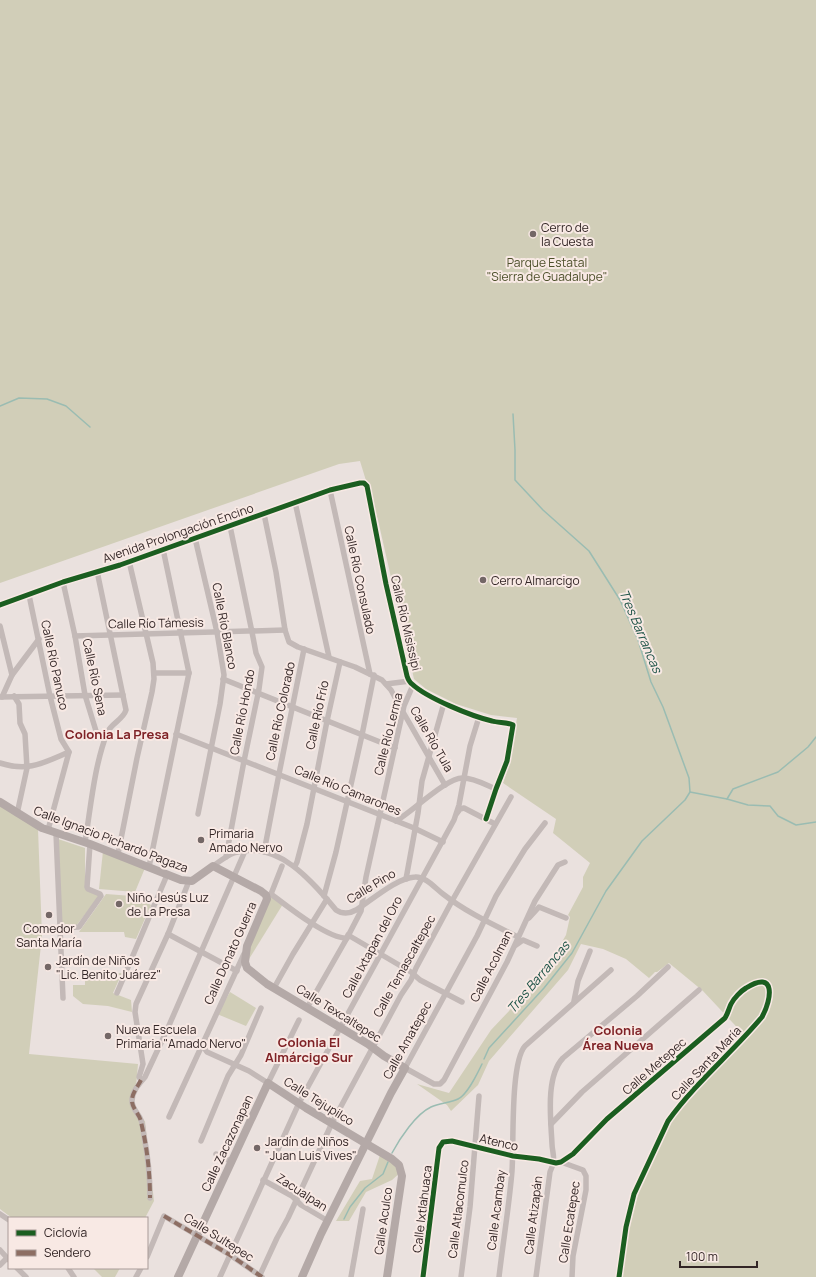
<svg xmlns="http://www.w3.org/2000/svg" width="816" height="1277" viewBox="0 0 816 1277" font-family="Manrope,sans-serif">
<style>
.green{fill:#d1ceb8}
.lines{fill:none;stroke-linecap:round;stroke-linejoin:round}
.stream{stroke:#9abcb2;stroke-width:1.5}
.street{stroke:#c3b9b7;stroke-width:5.5}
.secondary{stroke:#b4a9a7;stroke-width:8}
.quiet{stroke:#8d6e63;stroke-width:4;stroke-dasharray:8 4;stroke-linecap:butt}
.cycleway-casing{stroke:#f8e9e4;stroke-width:8}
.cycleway{stroke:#1b5e20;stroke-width:5}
.poi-dot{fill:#736766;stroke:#f8e9e4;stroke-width:1.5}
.labels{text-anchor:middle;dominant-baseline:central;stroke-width:4;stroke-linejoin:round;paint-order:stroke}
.poi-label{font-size:12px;fill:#332626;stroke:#f8e9e4;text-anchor:start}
.park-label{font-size:12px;fill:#4d502b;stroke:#f8e9e4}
.street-label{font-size:12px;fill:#332626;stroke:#f8e9e4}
.water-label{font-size:13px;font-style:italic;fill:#1d5347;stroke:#f8e9e4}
.neighbourhood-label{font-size:13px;font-weight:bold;fill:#7f2226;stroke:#f8e9e4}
</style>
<rect width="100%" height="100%" fill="#eae1de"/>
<g class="green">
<path d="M0,0H816V1277H619C628,1220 644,1162 677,1114C682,1107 689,1100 695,1094C711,1074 729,1056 747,1038L703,991L669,963L657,972H655L649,978L626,959L603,949L581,944L568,970L489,1061L478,1085L451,1111L447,1105L417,1084L449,1093L491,1030L542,976L566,935L570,917L568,915L583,887V877L590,863L553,833L556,819L503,783L508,768L517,718L491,715L456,704L426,689L414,679L378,520L360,461L339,464L0,583Z"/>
<path d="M0,805L38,829L42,936L29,1054L138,1064L136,1087L131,1100L138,1117L145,1121L154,1201L145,1218H12L0,1209Z"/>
<path d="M58,839L85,848V888L100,895L76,926H60Z"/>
<path d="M103,851L145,868L135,892L99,889Z"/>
<path d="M270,891L283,904L249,959L250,941Z"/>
<path d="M106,894L132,896L151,905L136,939L125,937L124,932H79Z"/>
<path d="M122,973L113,993L131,1000L132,1012L108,1006L83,1004L73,996V985H85V975Z"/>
<path d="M230,992L256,1008L246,1026L217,1014Z"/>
<path d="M381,1152L402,1171L392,1180L366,1192L349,1221H336L360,1181L372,1179Z"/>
<path d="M93,1268H120L115,1277H102Z"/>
</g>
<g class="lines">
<g class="stream">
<path d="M0,406L19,398L47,399L66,406L90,427"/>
<path d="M690,792L727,799L748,805L770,806L778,816L796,825L816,822"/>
<path d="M727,799L733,789L778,772L808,747L816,737"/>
<path d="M484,1059L489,1048L544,988L572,953L606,891L642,841L685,800L690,792L689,778L663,707L651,682L638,640L620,600L589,551L543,510L515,480V450L513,414"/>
<path d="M392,1153C400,1138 416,1114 431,1107C440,1103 450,1103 458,1099C468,1094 477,1074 482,1064"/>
<path d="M344,1219L350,1207L365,1188L383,1174L388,1162"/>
</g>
<g class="street">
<path d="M330,490L370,674"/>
<path d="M295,502L329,657"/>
<path d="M264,514L276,572L285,630L289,642L298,647L355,667L382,680L391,690L403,712L445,785"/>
<path d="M195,538L217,632L224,675L220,704L198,814"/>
<path d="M63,582L75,636L85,695L96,731L99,735L105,738"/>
<path d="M29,595L50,696L61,739L69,752L48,830"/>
<path d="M0,605L63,582L120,565L330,490L360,483H364L367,486L386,584L407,676C408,679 409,682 412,684C427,698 471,716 492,721C498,723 508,722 513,725L507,761L496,789L486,819"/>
<path d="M0,626L12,675"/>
<path d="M75,636L285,630"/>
<path d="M154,673H189"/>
<path d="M223,679L395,748"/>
<path d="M386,684L410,681"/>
<path d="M14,696L19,704L20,723L25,734L27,768L17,814"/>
<path d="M0,697L123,695"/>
<path d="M2,697L12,675L39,639"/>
<path d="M176,734L414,828L443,842"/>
<path d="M0,763C29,772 43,763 69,752"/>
<path d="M457,813L460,809L464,808L495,824"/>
<path d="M396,821C412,812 447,777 463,778C474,778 486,785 496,789"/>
<path d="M545,823L525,849L496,896L477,936L405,1068L434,1084H440L444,1080L507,962L535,901L558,865L565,862"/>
<path d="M56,833L63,998"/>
<path d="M85,842C91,806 94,767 107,733C111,723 123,720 126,710L97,571"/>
<path d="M264,852L279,774L304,649"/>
<path d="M118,854L137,758L152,692L154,679L153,663L129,561"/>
<path d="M226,857L244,761L259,689L262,667L256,653L252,632L230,526"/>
<path d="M213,866C219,862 226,856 234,853C277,839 312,881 336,910C342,914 349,914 356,910C372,900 396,878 415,877C425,876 435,888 443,894C466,912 492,924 518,937"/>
<path d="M295,866L297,862L307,824L327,721L340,662"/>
<path d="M149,867L189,673L163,549"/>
<path d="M406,879L418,813L422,781L444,703"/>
<path d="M271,894C287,906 328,939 347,938"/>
<path d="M268,895L271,894L282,866"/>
<path d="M324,896L336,852L362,735L374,675"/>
<path d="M529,918L539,907L566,918"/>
<path d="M60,928L79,927L101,896L100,894L88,889L87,887L90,844"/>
<path d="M168,934L237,971"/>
<path d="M348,935L411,972L420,980L462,1002"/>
<path d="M516,945L523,940L537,946"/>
<path d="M274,988L293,954L327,899"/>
<path d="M117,993L167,875"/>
<path d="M574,1001L578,981L590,951"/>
<path d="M307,1008L347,938L361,911L366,877L404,706L413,685"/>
<path d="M202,1045L207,1052L249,1071L268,1083L299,1020"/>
<path d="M141,1080L139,1077L143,1064L135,1012L136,1004L168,934L189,881"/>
<path d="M169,1117L244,954"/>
<path d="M551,1124L582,1092L699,990"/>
<path d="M201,1141L228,1076L241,1055L261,1008"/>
<path d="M216,1154L232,1162"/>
<path d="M561,1162L583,1170L586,1176V1190L573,1256L572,1277"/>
<path d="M263,1180L292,1196L301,1205L328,1221"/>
<path d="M150,1198C150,1177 148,1156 144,1136C143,1131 143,1125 141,1120C139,1114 132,1109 132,1101C132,1091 140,1083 145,1077L167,1030L245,851"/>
<path d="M0,1214L9,1220"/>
<path d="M0,1250L9,1260"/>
<path d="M147,1257L164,1216L230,1255L262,1277"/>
<path d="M0,1265L7,1258"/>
<path d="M17,1268L26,1277"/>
<path d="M68,1268L74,1277"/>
<path d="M136,1277L141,1268"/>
<path d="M220,1277L299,1103L454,820L459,805L470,746L479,717"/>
<path d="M259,1277L277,1238L288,1218L332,1123L401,995L411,980L416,968L452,901L511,797"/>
<path d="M351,1277L363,1209"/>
<path d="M423,1277L439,1148L443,1142L452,1141L513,1156L539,1159L556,1163L561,1162L573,1154L607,1119L725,1018C728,1013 729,1008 731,1004C734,998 741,991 746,988C776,969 772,999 762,1017C732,1053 695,1083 668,1121L634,1194L626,1227L619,1277"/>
<path d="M461,1277L470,1207L479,1096"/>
<path d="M499,1277C503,1242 509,1207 512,1171C514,1145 510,1063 525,1046L611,970"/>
<path d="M536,1277L550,1172C551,1169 553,1166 553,1163C555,1158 552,1150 552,1144C551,1121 545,1077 563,1058L637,996L668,967"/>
</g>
<g class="secondary">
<path d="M0,802L42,828L90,844L181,880L192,881L213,866L261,891L266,895L267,899L247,946L245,962L247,968L267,984L368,1044L384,1056L405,1068L391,1093L321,1234L302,1277"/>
<path d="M178,1277L268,1083L306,1108L392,1159L399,1165L402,1176L387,1277"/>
</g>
<g class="quiet">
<path d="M141,1080C138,1086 133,1092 132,1099C131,1108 140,1114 141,1122C147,1147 150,1172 150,1198"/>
<path d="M164,1216L230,1255L262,1277"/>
</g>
<defs>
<g id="cycleway">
<path d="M0,605L63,582L120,565L330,490L360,483H364L367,486L386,584L407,676C408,679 409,682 412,684C427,698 471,716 492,721C498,723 508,722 513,725L507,761L496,789L486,819"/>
<path d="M423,1277L439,1148L443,1142L452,1141L513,1156L539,1159L556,1163L561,1162L573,1154L607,1119L725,1018C728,1013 729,1008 731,1004C734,998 741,991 746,988C776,969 772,999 762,1017C732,1053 695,1083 668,1121L634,1194L626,1227L619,1277"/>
</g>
</defs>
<use href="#cycleway" class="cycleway-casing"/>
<use href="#cycleway" class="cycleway"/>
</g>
<g class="poi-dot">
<circle cx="533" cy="234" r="4"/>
<circle cx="483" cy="580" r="4"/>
<circle cx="201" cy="840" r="4"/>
<circle cx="119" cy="904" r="4"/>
<circle cx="49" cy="915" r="4"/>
<circle cx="48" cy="967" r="4"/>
<circle cx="108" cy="1036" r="4"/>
<circle cx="257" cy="1148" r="4"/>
</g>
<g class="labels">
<g class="poi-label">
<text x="541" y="227">Cerro de<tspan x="541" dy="14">la Cuesta</tspan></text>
<text x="491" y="580">Cerro Almarcigo</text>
<text x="209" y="833">Primaria<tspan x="209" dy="14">Amado Nervo</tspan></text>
<text x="127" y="897">Niño Jesús Luz<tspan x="127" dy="14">de La Presa</tspan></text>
<text x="49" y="928" text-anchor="middle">Comedor<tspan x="49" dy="14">Santa María</tspan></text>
<text x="56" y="960">Jardín de Niños<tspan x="56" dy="14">"Lic. Benito Juárez"</tspan></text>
<text x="116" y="1029">Nueva Escuela<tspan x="116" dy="14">Primaria "Amado Nervo"</tspan></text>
<text x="265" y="1141">Jardín de Niños<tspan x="265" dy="14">"Juan Luis Vives"</tspan></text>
</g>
<g class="park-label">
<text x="547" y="262">Parque Estatal<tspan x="547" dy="14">"Sierra de Guadalupe"</tspan></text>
</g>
<g class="street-label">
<text transform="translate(178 533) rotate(-19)">Avenida Prolongación Encino</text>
<text transform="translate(360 580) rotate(78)">Calle Río Consulado</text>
<text transform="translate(156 623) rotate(-1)">Calle Río Támesis</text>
<text transform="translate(406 623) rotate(77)">Calle Río Misissipi</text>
<text transform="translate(225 626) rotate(79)">Calle Río Blanco</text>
<text transform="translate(55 665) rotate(78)">Calle Río Panuco</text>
<text transform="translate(95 677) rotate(78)">Calle Río Sena</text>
<text transform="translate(280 711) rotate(-78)">Calle Río Colorado</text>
<text transform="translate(242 712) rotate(-79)">Calle Río Hondo</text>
<text transform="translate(317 715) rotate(-78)">Calle Río Frío</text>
<text transform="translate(388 734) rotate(-76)">Calle Río Lerma</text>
<text transform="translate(432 739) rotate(60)">Calle Río Tula</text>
<text transform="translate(348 790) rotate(22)">Calle Río Camarones</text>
<text transform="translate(111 839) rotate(21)">Calle Ignacio Pichardo Pagaza</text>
<text transform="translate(371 886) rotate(-31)">Calle Pino</text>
<text transform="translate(372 947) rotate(-62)">Calle Ixtapan del Oro</text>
<text transform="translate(230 953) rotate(-66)">Calle Donato Guerra</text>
<text transform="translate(404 966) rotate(-61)">Calle Temascaltepec</text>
<text transform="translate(491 966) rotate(-63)">Calle Acolman</text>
<text transform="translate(339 1013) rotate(32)">Calle Texcaltepec</text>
<text transform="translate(407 1040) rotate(-61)">Calle Amatepec</text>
<text transform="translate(706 1063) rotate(-47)">Calle Santa María</text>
<text transform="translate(654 1066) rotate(-41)">Calle Metepec</text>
<text transform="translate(319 1101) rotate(32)">Calle Tejupilco</text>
<text transform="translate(499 1142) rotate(13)">Atenco</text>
<text transform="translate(227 1143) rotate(-65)">Calle Zacazonapan</text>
<text transform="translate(302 1192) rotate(33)">Zacualpan</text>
<text transform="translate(422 1209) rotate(-83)">Calle Ixtlahuaca</text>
<text transform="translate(458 1209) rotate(-83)">Calle Atlacomulco</text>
<text transform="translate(496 1210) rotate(-83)">Calle Acambay</text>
<text transform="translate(533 1215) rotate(-83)">Calle Atizapán</text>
<text transform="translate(383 1221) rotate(-82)">Calle Aculco</text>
<text transform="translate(569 1222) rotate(-81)">Calle Ecatepec</text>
<text transform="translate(219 1237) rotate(32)">Calle Sultepec</text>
</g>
<g class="water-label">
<text transform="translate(641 631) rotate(67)">Tres Barrancas</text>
<text transform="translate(538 977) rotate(-50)">Tres Barrancas</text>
</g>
<g class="neighbourhood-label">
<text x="117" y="734">Colonia La Presa</text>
<text x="618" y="1030">Colonia<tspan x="618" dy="15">Área Nueva</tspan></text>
<text x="309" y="1042">Colonia El<tspan x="309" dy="15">Almárcigo Sur</tspan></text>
</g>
</g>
<rect x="8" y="1217" width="140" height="52" fill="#f8e9e4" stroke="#a99b98"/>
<rect x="16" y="1230" width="20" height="6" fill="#1b5e20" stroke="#a99b98"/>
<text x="44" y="1237" font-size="12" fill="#332626">Ciclovía</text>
<rect x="16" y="1250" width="20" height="6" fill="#8d6e63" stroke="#a99b98"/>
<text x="44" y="1257" font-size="12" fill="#332626">Sendero</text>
<path d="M680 1261v6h77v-6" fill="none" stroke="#332626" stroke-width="2"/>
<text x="686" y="1261" font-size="12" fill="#332626" stroke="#f8e9e4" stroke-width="3" paint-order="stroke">100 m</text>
</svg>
